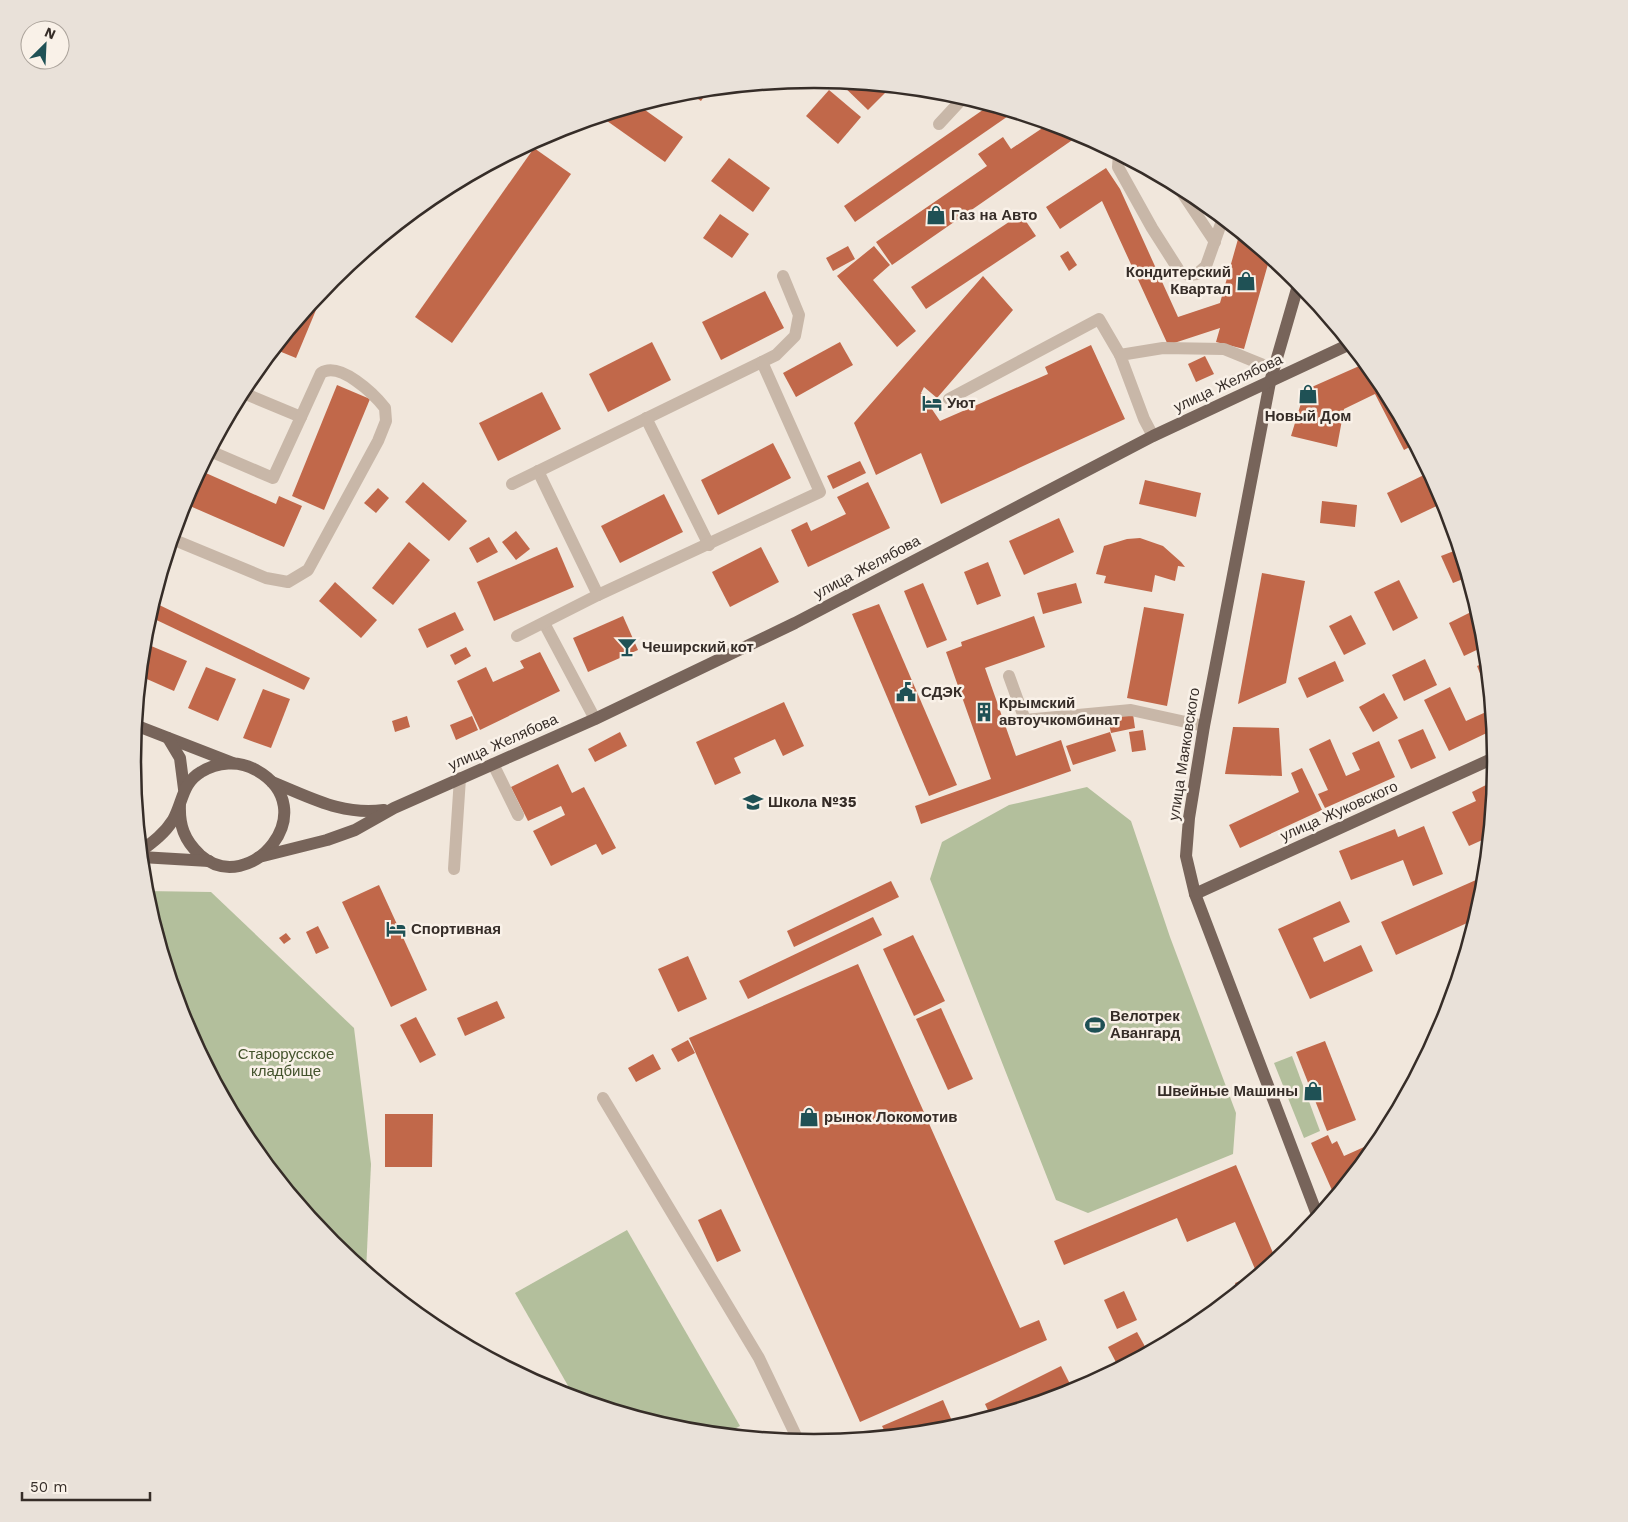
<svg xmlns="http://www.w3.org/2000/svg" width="1628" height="1522" viewBox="0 0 1628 1522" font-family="'Work Sans',sans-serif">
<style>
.green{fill:#b3bf9c}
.building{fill:#c1684a}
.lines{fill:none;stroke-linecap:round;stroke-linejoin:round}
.minor{stroke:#c8b7a8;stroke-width:12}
.major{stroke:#77645a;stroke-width:12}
.labels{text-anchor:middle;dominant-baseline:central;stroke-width:5;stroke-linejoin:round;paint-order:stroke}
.poi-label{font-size:15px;font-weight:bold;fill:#362d28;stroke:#f9f1e8;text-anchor:start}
.street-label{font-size:15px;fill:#362d28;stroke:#f9f1e8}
.park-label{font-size:15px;fill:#44532d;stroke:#f9f1e8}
.rim{fill:none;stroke:#362d28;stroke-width:2.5}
</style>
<rect width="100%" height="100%" fill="#f1e7dc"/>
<g class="green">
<path d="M1087,787L1131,821L1170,937L1236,1113L1233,1154L1088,1213L1056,1200L930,879L942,842L1009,805Z"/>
<path d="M145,891L211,892L354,1028L371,1164L366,1272L331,1243L247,1140L184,1022Z"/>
<path d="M1292,1056L1320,1131L1304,1138L1274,1063Z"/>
<path d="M627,1230L740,1426L725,1434L681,1430L575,1398L515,1293Z"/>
</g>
<g class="building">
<path d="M838,81L883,86L888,90L868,110Z"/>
<path d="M709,89L701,101L686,91L701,90Z"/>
<path d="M829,90L861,117L838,144L806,116Z"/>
<path d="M638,105L683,137L665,162L600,116Z"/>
<path d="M990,105L1014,112L855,222L844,206Z"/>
<path d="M1050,123L1081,134L892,265L876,242L987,166L978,154L1003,137L1011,149Z"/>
<path d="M534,148L571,174L452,343L415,317Z"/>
<path d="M729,158L770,188L753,212L711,181Z"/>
<path d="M1106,168L1120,189L1178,317L1220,303L1240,232L1270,257L1244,349L1216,342L1220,328L1168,345L1102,201L1060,229L1046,207Z"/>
<path d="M720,214L749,234L732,258L703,238Z"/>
<path d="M1021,214L1036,236L926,309L911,287Z"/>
<path d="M848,246L855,259L833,271L826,258Z"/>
<path d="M874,246L890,265L873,280L916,331L897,347L837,276Z"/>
<path d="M1068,251L1077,265L1069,271L1060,256Z"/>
<path d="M983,276L1013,310L937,398L924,387L921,393L940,421L1048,374L1045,367L1091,345L1125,419L941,504L921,453L876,475L854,423Z"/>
<path d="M326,286L296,358L274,349L326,285Z"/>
<path d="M765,291L784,328L721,360L702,322Z"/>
<path d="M652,342L671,380L608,412L589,374Z"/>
<path d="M840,342L853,365L796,397L783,373Z"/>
<path d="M1205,356L1214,374L1196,382L1188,364Z"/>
<path d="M1366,363L1381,382L1415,444L1404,450L1375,394L1344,409L1337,447L1291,436L1305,390Z"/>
<path d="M337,385L370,399L324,510L292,496Z"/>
<path d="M542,392L561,429L498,461L479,423Z"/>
<path d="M773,443L791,478L718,515L701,480Z"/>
<path d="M860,461L866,473L833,489L827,476Z"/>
<path d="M199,470L276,504L279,496L302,506L284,547L183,503Z"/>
<path d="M1430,472L1445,502L1401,523L1387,493Z"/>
<path d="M1145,480L1201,493L1196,517L1139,504Z"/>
<path d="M423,482L467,521L449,541L405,502Z"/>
<path d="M868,482L890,528L808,567L791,530L807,522L811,531L846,514L837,497Z"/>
<path d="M378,488L389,498L376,513L364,503Z"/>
<path d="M664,494L683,532L620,563L601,526Z"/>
<path d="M1322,501L1357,505L1355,527L1320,523Z"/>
<path d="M1059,518L1074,552L1024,575L1009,541Z"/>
<path d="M516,531L530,549L516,560L502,542Z"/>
<path d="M489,537L498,552L477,563L469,548Z"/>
<path d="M1140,538L1163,546L1181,562L1185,567L1178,566L1175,581L1155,575L1152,592L1104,583L1106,576L1096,574L1104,546L1127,539Z"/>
<path d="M409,542L430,560L393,605L372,588Z"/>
<path d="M557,547L574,587L494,621L477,582Z"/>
<path d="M761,547L779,582L730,607L712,572Z"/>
<path d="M1459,549L1468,577L1453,583L1441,556Z"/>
<path d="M988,562L1001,596L977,605L964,572Z"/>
<path d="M1262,573L1305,581L1286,683L1238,704Z"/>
<path d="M1399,580L1418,618L1393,631L1374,592Z"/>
<path d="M335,582L377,620L361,638L319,601Z"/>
<path d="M923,583L947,640L927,648L904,591Z"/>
<path d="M1076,583L1082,603L1043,614L1037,593Z"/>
<path d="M153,602L310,678L304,690L148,616Z"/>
<path d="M879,604L957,785L929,796L852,614Z"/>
<path d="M1144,607L1184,614L1167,706L1127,698Z"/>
<path d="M1477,609L1483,628L1485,646L1464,656L1449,623Z"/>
<path d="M455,612L464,630L427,648L418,629Z"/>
<path d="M1351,615L1366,644L1344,655L1329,626Z"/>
<path d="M623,616L638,650L588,672L573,638Z"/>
<path d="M1034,616L1045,647L985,668L1016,756L1061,740L1071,771L921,824L915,806L991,779L946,652L962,646L961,642Z"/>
<path d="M144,643L187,661L174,691L140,676Z"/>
<path d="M466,647L471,656L455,665L450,655Z"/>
<path d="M540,652L560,691L480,730L457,681L486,667L493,682L524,668L520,661Z"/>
<path d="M1425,659L1437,685L1404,701L1392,675Z"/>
<path d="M1335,661L1344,681L1307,698L1298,678Z"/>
<path d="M1486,662L1490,697V698L1477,666Z"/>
<path d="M206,667L236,679L218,721L188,708Z"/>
<path d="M1450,687L1466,721L1486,712L1493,730L1449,751L1424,700Z"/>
<path d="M263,689L290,699L271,748L243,738Z"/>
<path d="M1384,693L1398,718L1373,732L1359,707Z"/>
<path d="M784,702L804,746L783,756L775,739L734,758L741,773L715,785L696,742Z"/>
<path d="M1133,714L1135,728L1111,733L1108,719Z"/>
<path d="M407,716L410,727L395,732L392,721Z"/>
<path d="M472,716L478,730L456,740L450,725Z"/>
<path d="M1233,727L1279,728L1282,776L1225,774Z"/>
<path d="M1423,729L1436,758L1411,769L1398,740Z"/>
<path d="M1143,730L1146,750L1132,752L1129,732Z"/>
<path d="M620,732L627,746L595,762L588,749Z"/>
<path d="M1110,732L1116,751L1073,765L1066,746Z"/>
<path d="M1330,739L1346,776L1360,770L1352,753L1379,741L1395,777L1325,808L1318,794L1328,790L1309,749Z"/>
<path d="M558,764L572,793L584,787L616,848L602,855L596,844L551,866L533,831L565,815L561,806L528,821L511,787Z"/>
<path d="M1302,768L1322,810L1240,848L1229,825L1299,792L1291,773Z"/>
<path d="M1494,781L1491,817L1487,819L1490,825L1489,837L1469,846L1452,812L1476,801L1472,792Z"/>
<path d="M1424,826L1443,874L1413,886L1403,860L1351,880L1339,851L1395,829L1398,837Z"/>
<path d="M1485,876L1483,894L1476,919L1396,955L1381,922Z"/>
<path d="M891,881L899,897L794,947L787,931Z"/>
<path d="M379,885L427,990L391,1007L342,902Z"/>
<path d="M1340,901L1350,922L1313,938L1324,962L1361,945L1373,971L1310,999L1278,929Z"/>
<path d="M873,917L882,935L748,999L739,981Z"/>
<path d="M318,926L329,948L316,954L306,932Z"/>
<path d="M286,933L291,939L284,944L279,938Z"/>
<path d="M913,935L945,1001L914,1016L883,949Z"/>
<path d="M688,956L707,999L678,1012L658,969Z"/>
<path d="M858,964L1020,1328L1039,1320L1047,1340L860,1422L689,1038Z"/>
<path d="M497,1001L505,1018L465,1036L457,1018Z"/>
<path d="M941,1008L973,1079L948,1090L916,1019Z"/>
<path d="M416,1017L436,1055L420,1063L400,1025Z"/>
<path d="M688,1040L695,1053L678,1062L671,1049Z"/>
<path d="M1325,1041L1356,1120L1327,1131L1296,1052Z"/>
<path d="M653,1054L661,1069L636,1082L628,1068Z"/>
<path d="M385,1114H433L432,1167H385Z"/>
<path d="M1328,1135L1332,1144L1337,1141L1344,1156L1382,1139L1335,1197L1311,1143Z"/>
<path d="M1236,1165L1276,1260L1275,1261L1255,1269L1235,1222L1187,1242L1177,1218L1064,1265L1054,1241Z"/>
<path d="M721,1209L741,1251L717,1262L698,1220Z"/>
<path d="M1258,1274V1275L1238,1291L1235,1283Z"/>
<path d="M1124,1291L1137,1320L1117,1329L1104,1300Z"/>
<path d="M1137,1332L1148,1352L1119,1368L1108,1347Z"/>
<path d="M1061,1366L1074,1392L991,1417L985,1404Z"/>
<path d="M943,1400L955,1428L887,1436L882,1426Z"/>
</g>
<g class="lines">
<g class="minor">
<path d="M939,124L964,97"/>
<path d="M1119,154L1118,167L1152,228L1180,272L1189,275L1197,274L1206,266L1223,218"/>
<path d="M1177,185L1215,242"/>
<path d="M949,399L1099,319L1120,355"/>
<path d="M646,418L709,545"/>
<path d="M1153,436L1144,419L1120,355L1163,348L1224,349L1273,369"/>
<path d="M210,451L273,478L301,417L241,392"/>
<path d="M538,471L598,595"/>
<path d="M512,484L776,355L795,336L799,315L783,276"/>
<path d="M172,539L266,578L288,582L308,570L378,441L386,421L385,408C374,394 340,361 321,373L301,417"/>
<path d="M544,623L595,719"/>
<path d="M517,636L598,595L820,492L762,362"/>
<path d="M1009,676L1025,720L1131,710L1204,726"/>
<path d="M493,764L518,815"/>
<path d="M454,869L460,778"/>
<path d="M603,1098L759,1358L799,1442"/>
</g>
<g class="major">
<path d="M1299,282L1270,382L1204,726L1189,818L1186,856L1195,894L1318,1217"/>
<path d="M135,725L233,763"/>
<path d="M168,738L180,758L184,789"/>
<path d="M272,782C310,797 342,816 384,810"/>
<path d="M141,851C153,842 165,833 173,820C183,802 182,783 201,772C217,762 239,760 256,770C326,809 250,899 200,855C184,840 179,825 180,804"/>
<path d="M141,857L209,861"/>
<path d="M259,857L327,840L355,830L394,808L595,719L795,623L1153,436L1350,344"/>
<path d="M1195,894L1496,757"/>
</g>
</g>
<defs>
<symbol id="shop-bare" viewBox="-9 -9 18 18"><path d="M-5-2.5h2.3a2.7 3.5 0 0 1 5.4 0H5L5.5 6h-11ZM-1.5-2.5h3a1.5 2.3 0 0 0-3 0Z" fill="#1f5155" stroke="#f9f1e8" stroke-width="2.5" paint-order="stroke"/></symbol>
<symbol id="hotel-bare" viewBox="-9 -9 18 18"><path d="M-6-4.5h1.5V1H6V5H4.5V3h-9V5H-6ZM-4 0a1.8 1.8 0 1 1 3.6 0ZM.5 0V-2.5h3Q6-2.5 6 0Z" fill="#1f5155" stroke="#f9f1e8" stroke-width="2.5" paint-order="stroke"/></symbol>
<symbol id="bar-bare" viewBox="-9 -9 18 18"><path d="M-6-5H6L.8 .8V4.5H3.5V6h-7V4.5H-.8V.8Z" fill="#1f5155" stroke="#f9f1e8" stroke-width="2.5" paint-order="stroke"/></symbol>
<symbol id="civic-bare" viewBox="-9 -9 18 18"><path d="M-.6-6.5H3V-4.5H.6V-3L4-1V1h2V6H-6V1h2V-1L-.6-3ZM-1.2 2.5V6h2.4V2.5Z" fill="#1f5155" stroke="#f9f1e8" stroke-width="2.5" paint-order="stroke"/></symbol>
<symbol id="building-bare" viewBox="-9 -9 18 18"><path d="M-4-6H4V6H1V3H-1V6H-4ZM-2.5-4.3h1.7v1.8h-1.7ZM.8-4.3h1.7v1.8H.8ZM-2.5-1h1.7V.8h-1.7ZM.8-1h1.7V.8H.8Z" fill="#1f5155" stroke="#f9f1e8" stroke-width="2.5" paint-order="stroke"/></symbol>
<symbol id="school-bare" viewBox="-9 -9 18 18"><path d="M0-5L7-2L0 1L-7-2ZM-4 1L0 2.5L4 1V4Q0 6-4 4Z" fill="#1f5155" stroke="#f9f1e8" stroke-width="2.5" paint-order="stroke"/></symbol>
<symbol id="stadium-bare" viewBox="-9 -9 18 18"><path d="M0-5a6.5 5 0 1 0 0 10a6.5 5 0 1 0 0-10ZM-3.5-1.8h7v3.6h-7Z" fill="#1f5155" stroke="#f9f1e8" stroke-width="2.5" paint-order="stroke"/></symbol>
</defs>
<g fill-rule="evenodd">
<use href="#shop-bare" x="922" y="201" width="28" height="28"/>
<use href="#shop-bare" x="1232" y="267" width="28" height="28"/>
<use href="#shop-bare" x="1294" y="380" width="28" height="28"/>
<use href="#hotel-bare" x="918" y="389" width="28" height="28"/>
<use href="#bar-bare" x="613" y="633" width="28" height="28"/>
<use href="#civic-bare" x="892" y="678" width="28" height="28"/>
<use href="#building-bare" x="970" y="698" width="28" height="28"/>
<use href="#school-bare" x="739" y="788" width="28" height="28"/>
<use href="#hotel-bare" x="382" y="915" width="28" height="28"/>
<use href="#stadium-bare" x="1081" y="1011" width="28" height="28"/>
<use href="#shop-bare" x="1299" y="1077" width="28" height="28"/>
<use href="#shop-bare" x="795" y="1103" width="28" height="28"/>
</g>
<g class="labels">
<g class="poi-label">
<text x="951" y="215">Газ на Авто</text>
<text x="1231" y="272" text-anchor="end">Кондитерский<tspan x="1231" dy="17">Квартал</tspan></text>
<text x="947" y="403">Уют</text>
<text x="1308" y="416" text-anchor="middle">Новый Дом</text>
<text x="642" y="647">Чеширский кот</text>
<text x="921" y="692">СДЭК</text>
<text x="999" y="703">Крымский<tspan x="999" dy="17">автоучкомбинат</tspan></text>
<text x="768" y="802">Школа №35</text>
<text x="411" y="929">Спортивная</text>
<text x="1110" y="1016">Велотрек<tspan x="1110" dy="17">Авангард</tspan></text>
<text x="1298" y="1091" text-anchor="end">Швейные Машины</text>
<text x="824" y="1117">рынок Локомотив</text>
</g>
<g class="street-label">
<text transform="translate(1228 383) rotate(-25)">улица Желябова</text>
<text transform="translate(867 567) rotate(-28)">улица Желябова</text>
<text transform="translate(503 742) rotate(-24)">улица Желябова</text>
<text transform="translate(1184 754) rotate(-81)">улица Маяковского</text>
<text transform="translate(1339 811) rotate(-24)">улица Жуковского</text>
</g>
<g class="park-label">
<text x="286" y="1054">Старорусское<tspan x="286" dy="17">кладбище</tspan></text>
</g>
</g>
<path d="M0 0H1628V1522H0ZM141 761a673 673 0 1 1 1346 0a673 673 0 1 1-1346 0Z" fill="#e9e1d9" fill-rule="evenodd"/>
<path class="rim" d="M141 761a673 673 0 1 1 1346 0a673 673 0 1 1-1346 0Z"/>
<g transform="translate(45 45) rotate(24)"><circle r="24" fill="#f9f1e8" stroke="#aba39b"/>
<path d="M0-4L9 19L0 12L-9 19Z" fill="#1f5155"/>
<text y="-8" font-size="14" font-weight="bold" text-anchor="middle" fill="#362d28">N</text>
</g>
<path d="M22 1492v8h128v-8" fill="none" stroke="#362d28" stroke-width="2.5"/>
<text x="30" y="1492" font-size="15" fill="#362d28" stroke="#f9f1e8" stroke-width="4" paint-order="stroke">50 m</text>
</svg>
